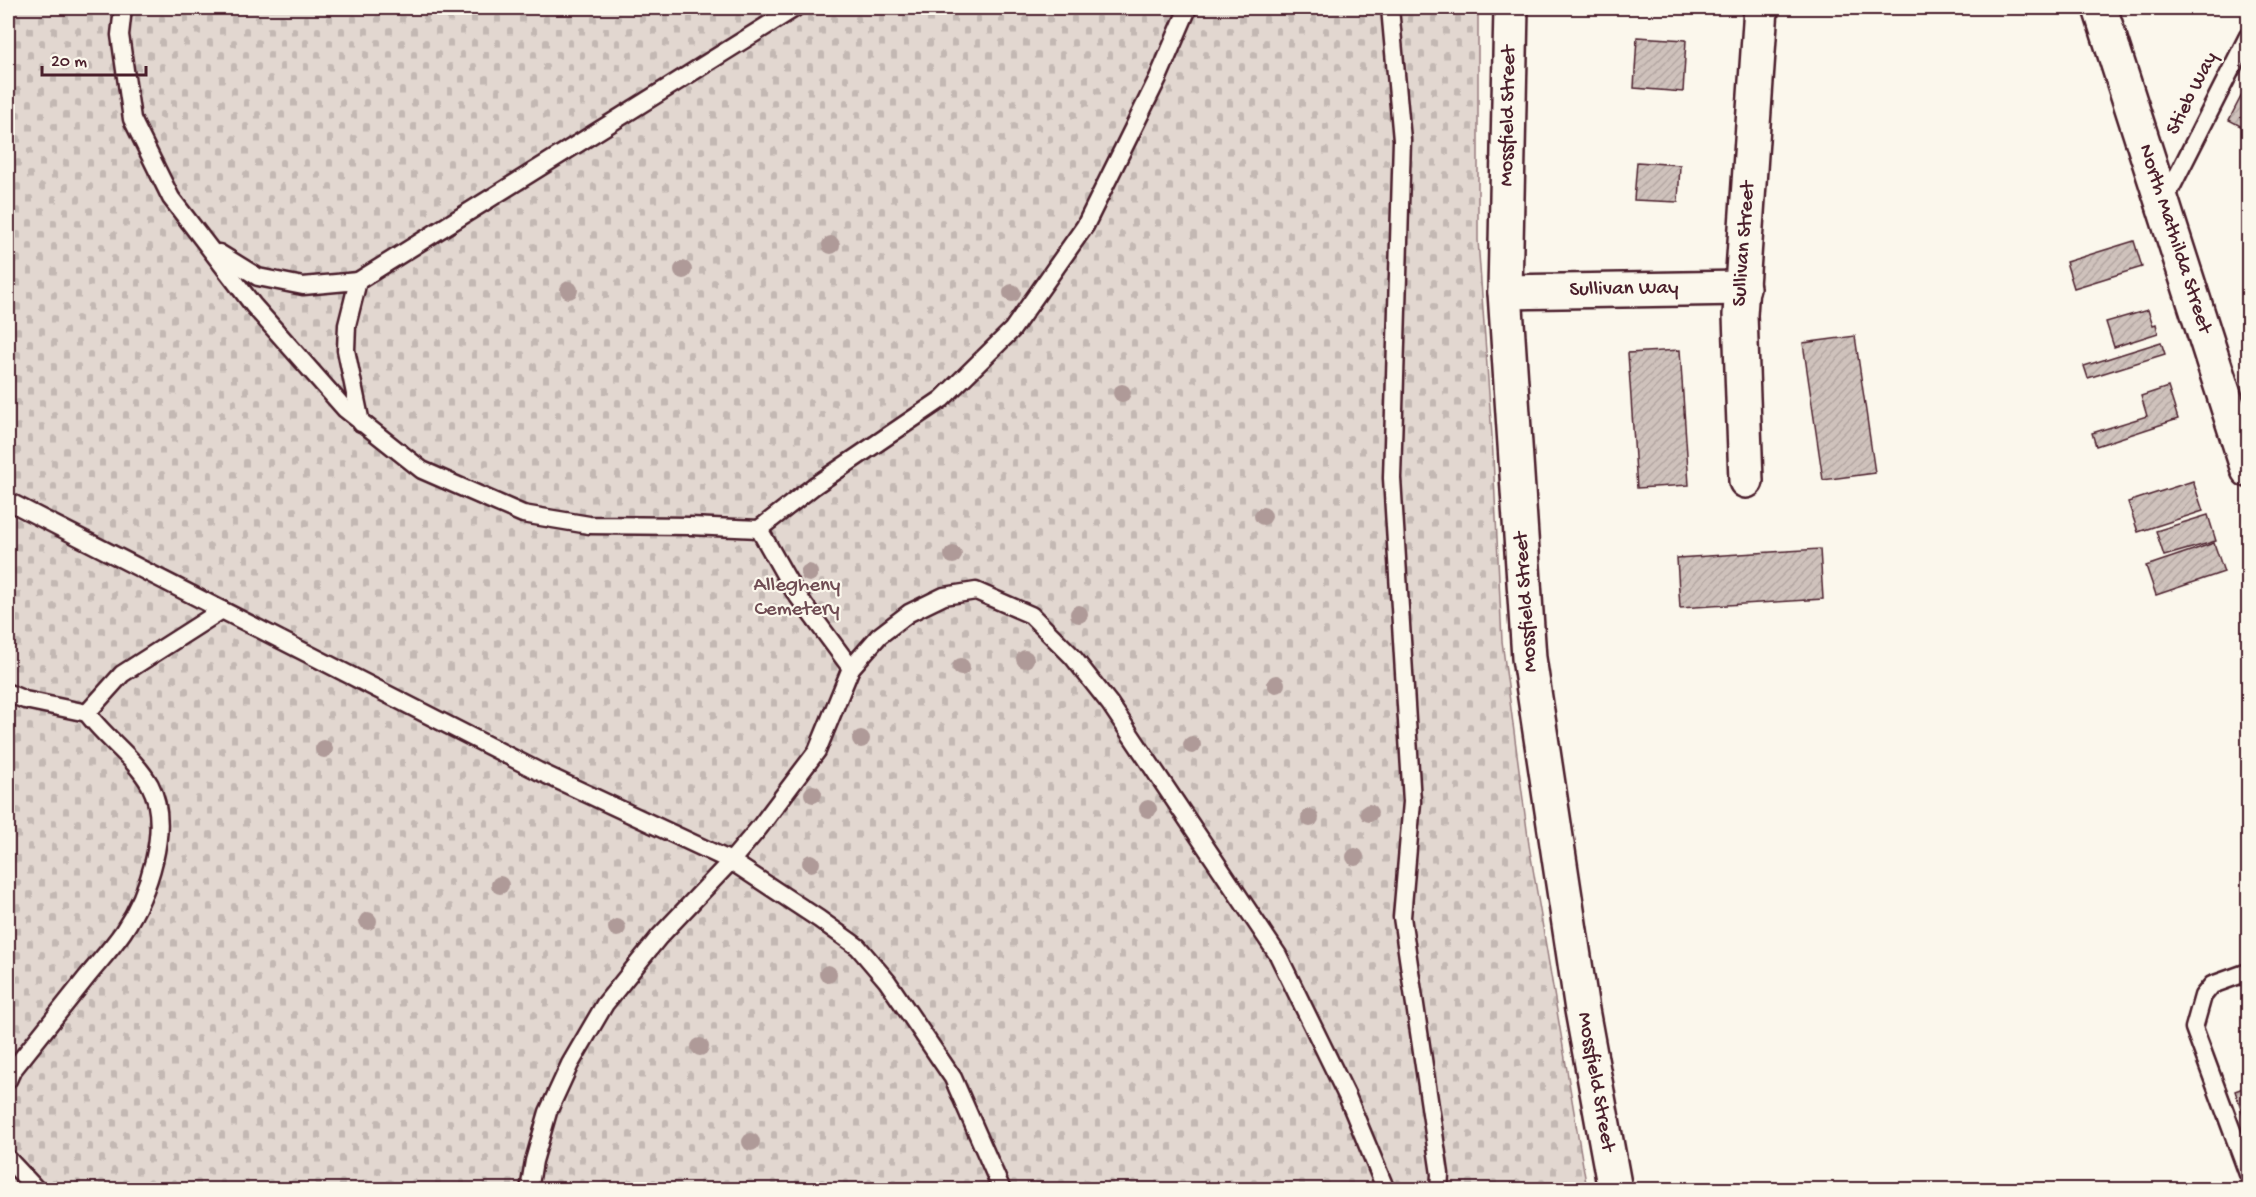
<svg xmlns="http://www.w3.org/2000/svg" width="2256" height="1197" viewBox="0 0 2256 1197" font-family="'Gochi Hand',sans-serif">
<style>
.cemetery{fill:url(#cemetery-stones);stroke:#967b7e;stroke-width:1.5}
.building{fill:url(#building-hatch);stroke:#4a1f2b;stroke-width:1.5}
.lines{fill:none;stroke-linecap:round;stroke-linejoin:round}
.lane-casing{stroke:#4a1f2b;stroke-width:21}
.street-casing{stroke:#4a1f2b;stroke-width:38}
.secondary-casing{stroke:#4a1f2b;stroke-width:38}
.lane{stroke:#fbf7ec;stroke-width:16}
.street{stroke:#fbf7ec;stroke-width:33}
.secondary{stroke:#fbf7ec;stroke-width:33}
.tree{fill:#af9a98}
.labels{text-anchor:middle;dominant-baseline:central;stroke-width:4.5;stroke-linejoin:round;paint-order:stroke}
.street-label{font-size:21px;fill:#4a1f2b;stroke:#fbf7ec}
.park-label{font-size:21px;fill:#704d54;stroke:#fbf7ec}
</style>
<defs>
<pattern id="cemetery-stones" width="16" height="16" patternUnits="userSpaceOnUse" patternTransform="scale(1.5)"><rect width="16" height="16" fill="#e2d7d0"/><path d="M2 7V4a2 2 0 0 1 4 0v3zM10 15v-3a2 2 0 0 1 4 0v3z" fill="#c3b8b3"/></pattern>
<pattern id="building-hatch" width="6" height="6" patternUnits="userSpaceOnUse" patternTransform="scale(1.5)"><rect width="6" height="6" fill="#cfc2bc"/><path d="M-1 1l2-2M0 6l6-6M5 7l2-2" fill="none" stroke="#b3a6a2"/></pattern>
</defs>
<rect width="100%" height="100%" fill="#fbf7ec"/>
<filter id="ink" filterUnits="userSpaceOnUse"><feTurbulence type="fractalNoise" baseFrequency=".0167" numOctaves="2"/><feDisplacementMap in="SourceGraphic" scale="12" xChannelSelector="R" yChannelSelector="G"/><feConvolveMatrix kernelMatrix="1 2 1 2 8 2 1 2 1" color-interpolation-filters="sRGB"/></filter>
<g filter="url(#ink)">
<path class="cemetery" d="M8,8H1478V240L1492,436L1502,641L1529,845L1587,1189H8Z"/>
<g class="building">
<path d="M1637,37L1686,40L1683,92L1634,88Z"/>
<path d="M2248,83V130L2229,120Z"/>
<path d="M1637,162L1680,165L1678,202L1634,200Z"/>
<path d="M2134,241L2142,267L2074,288L2066,262Z"/>
<path d="M2148,310L2153,325L2156,324L2158,333L2114,347L2106,322Z"/>
<path d="M1855,336L1875,473L1823,480L1803,343Z"/>
<path d="M2161,342L2165,354L2088,378L2084,366Z"/>
<path d="M1680,350L1689,485L1637,488L1628,353Z"/>
<path d="M2168,387L2178,419L2096,446L2092,433L2147,416L2141,396Z"/>
<path d="M2193,481L2203,511L2138,532L2128,502Z"/>
<path d="M2208,515L2216,541L2164,556L2156,531Z"/>
<path d="M2214,543L2224,572L2156,595L2146,566Z"/>
<path d="M1820,549L1823,599L1680,608L1677,558Z"/>
<path d="M2248,1086V1129L2235,1091Z"/>
</g>
<g class="lines">
<defs>
<g id="lane">
<path d="M123,8L120,35L132,119L171,198L253,305L345,409L422,470L523,514L589,525L690,526L759,529L814,486L942,399L1012,330L1085,226L1158,78L1188,8"/>
<path d="M1390,8L1402,140L1392,478L1412,802L1402,917L1440,1174L1439,1190"/>
<path d="M2164,202L2248,36"/>
<path d="M219,253L258,277L303,286L358,281L795,8"/>
<path d="M358,281L347,325L346,350L361,423"/>
<path d="M8,501L538,771L731,861L819,919L858,947L887,981L953,1078L1002,1190"/>
<path d="M851,668L879,636L909,613L944,596L976,591L1031,615L1072,656L1110,704L1278,955L1347,1096L1386,1190"/>
<path d="M8,693L25,700L87,713L122,674L222,610"/>
<path d="M2248,972L2212,985L2203,996L2194,1028L2248,1174"/>
<path d="M8,1080L12,1071C37,1040 61,1009 86,978C98,963 112,948 123,932C148,895 172,827 150,785C134,757 106,739 87,713"/>
<path d="M8,1159L37,1190"/>
<path d="M529,1190L534,1161L548,1112L570,1064L605,1004L659,937L731,861L759,828L817,751L851,668L794,591L759,529"/>
</g>
<g id="street">
<path d="M2100,8L2248,470"/>
<path d="M1505,292L1743,288"/>
<path d="M1746,481L1740,315L1761,8"/>
</g>
<path id="secondary" d="M1511,8L1505,292L1529,658L1582,1010L1615,1190"/>
</defs>
<use href="#lane" class="lane-casing"/>
<use href="#street" class="street-casing"/>
<use href="#secondary" class="secondary-casing"/>
<use href="#lane" class="lane"/>
<use href="#street" class="street"/>
<use href="#secondary" class="secondary"/>
</g>
<g class="tree">
<circle cx="831" cy="245" r="9"/>
<circle cx="683" cy="270" r="9"/>
<circle cx="569" cy="290" r="9"/>
<circle cx="1012" cy="293" r="9"/>
<circle cx="1122" cy="393" r="9"/>
<circle cx="1263" cy="516" r="9"/>
<circle cx="953" cy="555" r="9"/>
<circle cx="809" cy="573" r="9"/>
<circle cx="1079" cy="614" r="9"/>
<circle cx="1025" cy="659" r="9"/>
<circle cx="961" cy="667" r="9"/>
<circle cx="1276" cy="684" r="9"/>
<circle cx="861" cy="739" r="9"/>
<circle cx="1192" cy="745" r="9"/>
<circle cx="324" cy="749" r="9"/>
<circle cx="813" cy="794" r="9"/>
<circle cx="1148" cy="809" r="9"/>
<circle cx="1369" cy="813" r="9"/>
<circle cx="1310" cy="818" r="9"/>
<circle cx="1355" cy="857" r="9"/>
<circle cx="811" cy="863" r="9"/>
<circle cx="500" cy="885" r="9"/>
<circle cx="368" cy="921" r="9"/>
<circle cx="617" cy="928" r="9"/>
<circle cx="828" cy="974" r="9"/>
<circle cx="700" cy="1047" r="9"/>
<circle cx="751" cy="1142" r="9"/>
</g>
</g>
<g class="labels">
<g class="street-label">
<text transform="translate(2193 94) rotate(-63)">Stieb Way</text>
<text transform="translate(1509 116) rotate(-89)">Mossfield Street</text>
<text transform="translate(2174 239) rotate(72)">North Mathilda Street</text>
<text transform="translate(1745 244) rotate(-86)">Sullivan Street</text>
<text transform="translate(1624 290) rotate(-1)">Sullivan Way</text>
<text transform="translate(1527 602) rotate(-94)">Mossfield Street</text>
<text transform="translate(1595 1082) rotate(80)">Mossfield Street</text>
</g>
<g class="park-label">
<text x="797" y="586">Allegheny<tspan x="797" dy="24">Cemetery</tspan></text>
</g>
</g>
<rect width="2256" height="1197" fill="none" stroke="#fbf7ec" stroke-width="30"/>
<rect x="15" y="15" width="2226" height="1167" fill="none" stroke="#4a1f2b" stroke-width="2" filter="url(#ink)"/>
<path d="M42 66v9h104v-9" fill="none" stroke="#4a1f2b" stroke-width="3"/>
<text x="51" y="66" font-size="18" fill="#4a1f2b" stroke="#fbf7ec" stroke-width="4.5" paint-order="stroke">20 m</text>
</svg>
